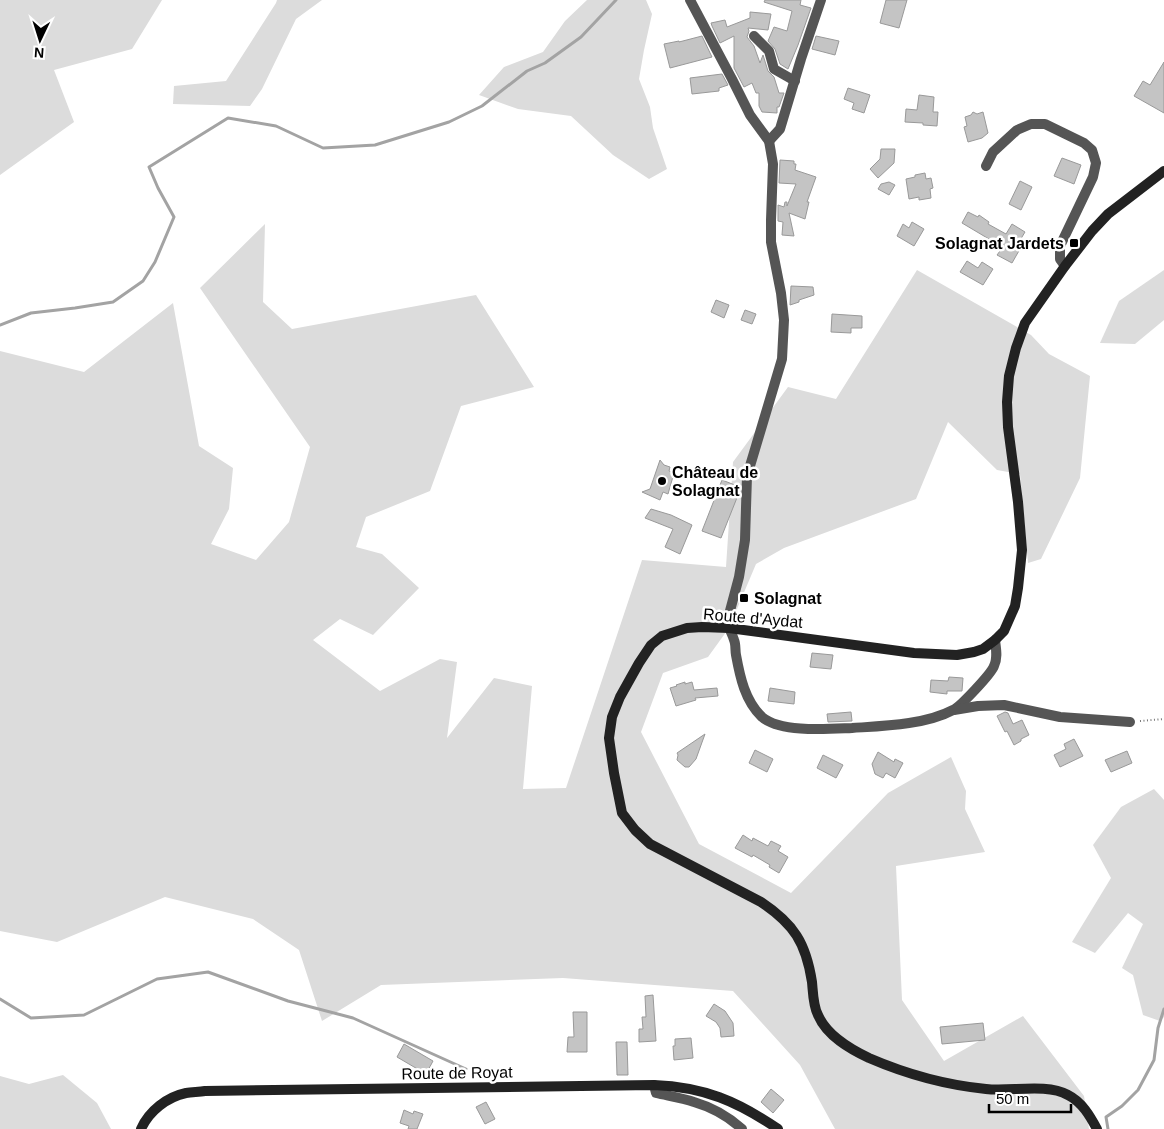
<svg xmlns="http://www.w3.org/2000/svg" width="1164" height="1129" viewBox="0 0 1164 1129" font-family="Arial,sans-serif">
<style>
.green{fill:#dcdcdc}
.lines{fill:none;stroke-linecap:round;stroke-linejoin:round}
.stream{stroke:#a3a3a3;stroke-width:3}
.building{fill:#c4c4c4;stroke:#999}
.path{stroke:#777;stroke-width:2;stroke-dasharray:1 2.5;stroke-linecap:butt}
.street{stroke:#555;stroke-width:10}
.secondary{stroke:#222;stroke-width:10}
.poi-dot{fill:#000;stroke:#fff;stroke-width:2}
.labels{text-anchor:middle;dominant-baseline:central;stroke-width:5;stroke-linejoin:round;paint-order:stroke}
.poi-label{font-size:16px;font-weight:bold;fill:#000;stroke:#fff;text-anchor:start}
.street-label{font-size:16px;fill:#000;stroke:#fff}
</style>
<rect width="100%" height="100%" fill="#fff"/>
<g class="green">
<path d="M0,0H162L132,49L54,70L74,122L0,175Z"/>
<path d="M277,0H322L296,19L262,89L250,106L173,104L174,86L226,81L276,3Z"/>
<path d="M587,0H646L652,14L644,50L639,79L650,107L653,128L667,169L649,179L613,155L571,116L518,109L479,95L504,67L543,52L565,21Z"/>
<path d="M265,224L263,302L292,329L476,295L534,387L461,406L430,491L366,517L356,547L382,554L419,588L373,635L340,619L313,640L380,691L440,659L457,662L447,738L494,678L532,686L523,789L566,788L642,560L726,567L733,462L788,387L836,399L917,270L1031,335L1049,354L1090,376L1080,478L1041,559L1028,563L1020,474L997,470L948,422L916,499L784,548L756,564L729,628L708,657L663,673L641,732L699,844L791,893L888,793L951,757L966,791L965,809L985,852L896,866L902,1000L944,1061L1023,1016L1084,1096L1089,1129H835L800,1065L733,991L563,978L381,985L322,1021L299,950L253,919L165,897L57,942L0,931V351L84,372L173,303L199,446L233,468L229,509L211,544L256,560L289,522L310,447L200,288Z"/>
<path d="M1164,270V320L1135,344L1100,343L1119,301Z"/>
<path d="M1154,789L1164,800V1017L1160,1021L1143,1015L1133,975L1122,968L1143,924L1128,913L1095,953L1072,942L1111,878L1093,845L1121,807Z"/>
<path d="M63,1075L97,1103L111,1129H0V1076L29,1084Z"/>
</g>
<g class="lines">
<g class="stream">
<path d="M0,325L31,313L75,308L113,302L143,281L155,262L174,217L158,188L149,167L228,118L276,126L323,148L375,145L449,122L482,106L527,71L545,63L581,37L616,0"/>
<path d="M0,999L31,1018L84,1015L157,979L208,972L288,1001L353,1018L466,1069"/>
<path d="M1108,1129L1106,1117L1122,1106L1138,1090L1154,1060L1158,1028L1164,1009"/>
</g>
</g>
<g class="building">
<path d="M765,0H801L800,5L811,8L798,45L788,69L780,64L775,49L768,41L774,27L787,31L792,11L764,2Z"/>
<path d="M886,0H907L899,28L880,23Z"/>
<path d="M750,12L771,14L768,30L748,28L749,31L747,37L754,46L760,63L763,55L768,71L774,77L779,93H784L779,107H777V113L762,112L759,106V93H756L752,83L744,87L734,68V36L720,43L712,26L711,23L725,20L727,27L750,18Z"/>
<path d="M702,36L712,57L670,68L664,44L679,41V42Z"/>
<path d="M816,36L839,41L835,55L812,49Z"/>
<path d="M1164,62V113L1134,96L1143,81L1150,85Z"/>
<path d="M722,74L728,85L719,88V91L692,94L690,78Z"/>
<path d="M848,88L870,95L864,113L852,109L854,103L844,99Z"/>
<path d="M919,95L934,97L933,112H938L937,126L923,125V123L905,122L906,109L917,110Z"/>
<path d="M973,112L977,114L983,112L988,133L982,138L968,142L964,127L967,126L965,117L971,115Z"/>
<path d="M881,149H895L894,163L878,178L870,169L880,159Z"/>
<path d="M1062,158L1081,165L1074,184L1054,176Z"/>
<path d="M780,160L794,161V164H796L795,170L816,177L807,202H809L805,219L789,213L794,236L782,235L783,222L778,221V205L784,207L785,202H787V206L796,184L779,183Z"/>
<path d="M925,173L926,179L931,178L933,188L930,189L931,198L919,200V197L909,199L906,179L915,177V175Z"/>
<path d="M1020,181L1032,187L1021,210L1009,204Z"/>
<path d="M889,182L895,185L889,195L878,189L881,184Z"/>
<path d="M968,212L978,217L979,215L989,222L988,224L1006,234L1012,224L1025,232L1016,247L1020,249L1012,263L997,255L1000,251L992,246L994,242L962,223Z"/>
<path d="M912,222L924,229L914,246L897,236L903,224L909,228Z"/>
<path d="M967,261L978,268L982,262L993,269L983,285L960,272Z"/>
<path d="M791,286L813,287L814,295L799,300V302L790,305Z"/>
<path d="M716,300L729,305L724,318L711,312Z"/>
<path d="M745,310L756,314L752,324L741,320Z"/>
<path d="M832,314L862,316V328H851V333L831,332Z"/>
<path d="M660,460L664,465L670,467L669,471L674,473L668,494L663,492L660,500L642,492L650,489Z"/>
<path d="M722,480L740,487V490L721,538L702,531Z"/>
<path d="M651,509L671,515L692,525L680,554L665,547L673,529L645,518Z"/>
<path d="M812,653L833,655L831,669L810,667Z"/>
<path d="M949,677L963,678L962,691H947V694L930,692L931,680L948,681Z"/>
<path d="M685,682V684L692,682L694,690L717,688L718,696L695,698L696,700L676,706L670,688L677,686L676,685Z"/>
<path d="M770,688L795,692L794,704L768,701Z"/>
<path d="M851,712L852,721L828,722L827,714Z"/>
<path d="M1005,712L1008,713L1013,724L1022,720L1029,735L1021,739V741L1014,745L1007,731L1005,732L997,716Z"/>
<path d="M705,734L696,759L689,767H685L677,760L678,755L677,753Z"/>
<path d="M1074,739L1083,756L1060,767L1054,755L1066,749L1064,744Z"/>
<path d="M755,750L773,759L767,772L749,763Z"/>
<path d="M1127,751L1132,763L1111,772L1105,760Z"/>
<path d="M878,752L894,762L895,759L903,763L895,778L886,773L883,778L875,774L872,764Z"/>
<path d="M823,755L843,765L836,778L817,768Z"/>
<path d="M743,835L752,841L753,838L768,846L771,841L781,846L778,851L788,857L779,873L769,867L770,865L753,855L752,857L735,848Z"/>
<path d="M653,995L656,1041L639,1042V1029H643L642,1017H646L645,996Z"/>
<path d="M714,1004L725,1011L733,1023L734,1036L721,1037L720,1028L716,1022L706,1016Z"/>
<path d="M573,1012H587V1052H567L568,1037H574Z"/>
<path d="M983,1023L985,1040L942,1044L940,1027Z"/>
<path d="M691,1038L693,1058L674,1060L673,1046H675V1039Z"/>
<path d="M616,1042H627L628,1075H617Z"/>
<path d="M404,1044L433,1061L426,1074L397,1057Z"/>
<path d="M771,1089L784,1100L773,1113L761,1102Z"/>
<path d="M486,1102L495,1119L485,1124L476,1107Z"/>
<path d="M404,1110L413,1114L414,1111L423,1114L417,1129H408L409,1126L400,1123Z"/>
</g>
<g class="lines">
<path class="path" d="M1140,721L1164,719"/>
<g class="street">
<path d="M690,0L732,79L750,115L769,141L773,164L771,220V242L781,293L784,320L782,359L747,476L745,540L739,577L727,622C729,629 732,633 734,640C736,644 735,650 736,655C740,677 745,701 762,717C781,733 828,729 852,728C882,726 925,725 953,710C960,707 991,674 994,666C998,658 996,649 995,640"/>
<path d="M754,36L769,51L774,69L795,81"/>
<path d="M769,141L780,129L801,59L821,0"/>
<path d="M986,166L993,152L1017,130L1031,124H1045L1084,143L1092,150L1096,163L1093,177L1060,246V259L1065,266"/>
<path d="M954,710L978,706L1004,705L1060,717L1130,722"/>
<path d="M654,1085L656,1093C669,1096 682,1098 694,1102C711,1107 729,1117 742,1129"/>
</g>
<g class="secondary">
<path d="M141,1129C149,1111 167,1097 186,1093C192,1092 199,1092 205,1091L654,1085C704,1087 737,1101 778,1129"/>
<path d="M1097,1129C1090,1116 1082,1102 1068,1095C1046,1083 1010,1092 986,1089C946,1085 906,1074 869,1058C850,1049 827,1036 818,1015C813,1006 813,992 812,982C806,943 794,924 761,902L650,844L635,830L622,813L614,773L609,738L612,717L620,697L639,663L651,645L662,636L687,628L702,627L729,628L914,653L957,655L974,652L983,649L995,640L1004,631L1015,606L1018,588L1022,550L1018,502L1008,427L1007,402L1009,376L1016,348L1025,323L1065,266L1092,231L1108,214L1164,171"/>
</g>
</g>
<g class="poi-dot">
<rect x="1069" y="238" width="10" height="10" rx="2.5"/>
<circle cx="662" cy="481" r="5"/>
<rect x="739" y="593" width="10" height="10" rx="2.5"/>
</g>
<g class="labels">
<g class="poi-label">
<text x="1064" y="243" text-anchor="end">Solagnat Jardets</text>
<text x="672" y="472">Château de<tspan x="672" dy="18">Solagnat</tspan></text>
<text x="754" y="598">Solagnat</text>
</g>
<g class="street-label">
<text transform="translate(753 618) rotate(5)">Route d'Aydat</text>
<text transform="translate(457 1073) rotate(-1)">Route de Royat</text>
</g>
</g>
<g transform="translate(40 40) rotate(184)" stroke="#ffffff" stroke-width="4" paint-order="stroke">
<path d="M0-4L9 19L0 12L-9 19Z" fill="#000000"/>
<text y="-8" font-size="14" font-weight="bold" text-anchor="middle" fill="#000000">N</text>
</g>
<path d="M989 1104v8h82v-8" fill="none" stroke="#000000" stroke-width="2.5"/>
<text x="996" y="1104" font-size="15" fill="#000000" stroke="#ffffff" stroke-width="4" paint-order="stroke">50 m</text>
</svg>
